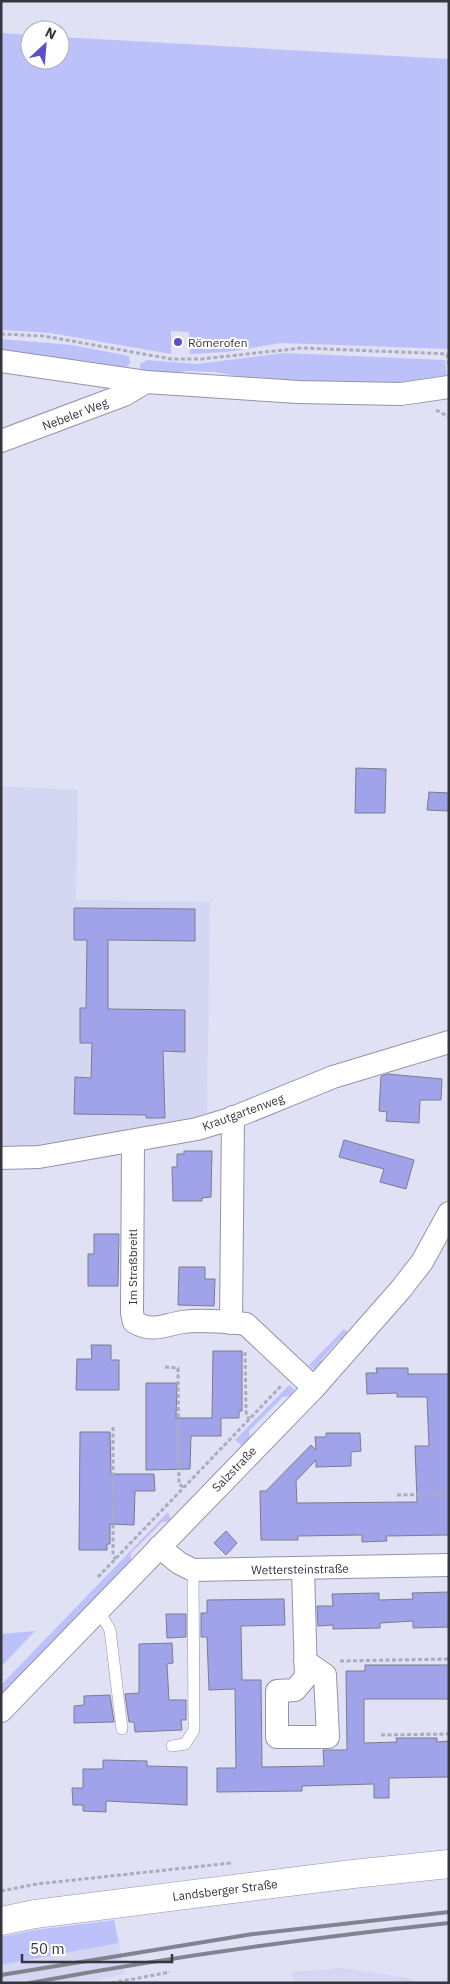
<svg xmlns="http://www.w3.org/2000/svg" width="450" height="1984" viewBox="0 0 450 1984" font-family="'IBM Plex Sans',sans-serif">
<style>
.built{fill:#d5d7f2}
.green{fill:#bdc1fa}
.building{fill:#a0a3ea;stroke:#7a7c8d}
.lines{fill:none;stroke-linecap:round;stroke-linejoin:round}
.lane-casing{stroke:#9394a6;stroke-width:12}
.street-casing{stroke:#9394a6;stroke-width:24}
.secondary-casing{stroke:#9394a6;stroke-width:29}
.path{stroke:#aaabbb;stroke-width:3;stroke-dasharray:4 2.5;stroke-linecap:butt}
.lane{stroke:#fff;stroke-width:11}
.street{stroke:#fff;stroke-width:22}
.secondary{stroke:#fff;stroke-width:28}
.rail{stroke:#828390;stroke-width:4}
.poi-dot{fill:#5a51c9;stroke:#fff;stroke-width:2}
.labels{text-anchor:middle;dominant-baseline:central;stroke-width:4;stroke-linejoin:round;paint-order:stroke}
.poi-label{font-size:12px;fill:#36363e;stroke:#fff;text-anchor:start}
.street-label{font-size:12px;fill:#36363e;stroke:#fff}
</style>
<rect width="100%" height="100%" fill="#e0e1f5"/>
<g class="built">
<path d="M1,786L78,790L76,900L210,902L207,1119L134,1137L1,1150Z"/>
<path d="M119,1943L125,1974L85,1983H1V1965Z"/>
<path d="M341,1968L409,1978L421,1983H295L291,1972Z"/>
</g>
<g class="green">
<path d="M1,33L30,35V60H60V37L449,59V349L281,343L227,352L190,354L189,332L171,331V354L50,333L1,330Z"/>
<path d="M1,339L72,345L129,356L130,363L125,369L1,353Z"/>
<path d="M284,353L445,360L447,378L411,384L258,380L215,372L186,371L169,375L144,372L140,368V364L147,360L197,364Z"/>
<path d="M344,1329L350,1334L344,1341L340,1339L321,1360L322,1366L316,1372L309,1365Z"/>
<path d="M289,1385L295,1390L290,1396L283,1397L249,1431L250,1439L242,1446L235,1440Z"/>
<path d="M168,1512L171,1521L162,1522L131,1553V1561L1,1697V1685Z"/>
<path d="M35,1631L1,1667V1634Z"/>
<path d="M114,1920L119,1943L1,1965V1937L35,1930Z"/>
</g>
<g class="building">
<path d="M356,768L386,769L385,813H355Z"/>
<path d="M429,792L449,793V811L427,810Z"/>
<path d="M74,908L195,909V941L108,940V1009L185,1010V1052L163,1051L165,1118H146V1115L74,1114L75,1077L91,1078L92,1043H80V1008H86L87,940H74Z"/>
<path d="M388,1074L442,1079L441,1100H420L419,1123L386,1121L387,1112L379,1111L381,1076Z"/>
<path d="M344,1140L414,1160L406,1189L380,1182L384,1169L339,1157Z"/>
<path d="M184,1151H212L211,1197L202,1198V1201H173L172,1167H177V1154H184Z"/>
<path d="M94,1234H119L118,1286H88V1254H94Z"/>
<path d="M179,1267H205V1279H215L214,1306L178,1305Z"/>
<path d="M91,1345H111V1360H119V1390H76L77,1359H92Z"/>
<path d="M213,1351H242V1411H239V1418H221V1436H191L190,1469L146,1470V1383H177L176,1418H212Z"/>
<path d="M376,1368H408V1374H449V1535L386,1536L387,1541L362,1542V1535L298,1536V1540H261L260,1491H266L311,1445L316,1450L315,1437H326V1433H360L361,1451L351,1452V1466L316,1467V1460L296,1481L297,1503L417,1502L415,1446H429L427,1397H397V1393L367,1394L366,1373H377Z"/>
<path d="M80,1432H110L111,1474H154L155,1491H135L134,1525L110,1524V1544H107V1550H79Z"/>
<path d="M226,1531L237,1543L226,1555L214,1543Z"/>
<path d="M449,1592V1627L413,1628V1621L380,1623V1628L333,1629V1625L318,1626L317,1606H333L332,1594L379,1593V1600L413,1599L412,1593Z"/>
<path d="M284,1599L285,1625L241,1626L242,1680H261L262,1767L324,1766L323,1750H347L346,1671H365V1665H449V1699H364V1743L397,1742L396,1738H437V1742L449,1741V1777L389,1778V1798H374V1784L302,1786V1791L217,1792V1768H236L235,1689L209,1690L207,1637H201V1613H207V1600Z"/>
<path d="M166,1614H186V1637L167,1638Z"/>
<path d="M172,1643L173,1663L167,1664L169,1700H186V1720H181L182,1730L135,1732L134,1722H129L125,1694L139,1693V1644Z"/>
<path d="M110,1695L114,1722L74,1723V1706L84,1705V1696Z"/>
<path d="M103,1760L147,1761V1766L187,1767V1805L106,1801V1812L83,1811V1805H73L72,1788H83V1769H103Z"/>
</g>
<g class="lines">
<defs>
<g id="lane">
<path d="M98,1609L110,1630L122,1729"/>
<path d="M172,1746L185,1744L194,1730L193,1570"/>
</g>
<g id="street">
<path d="M1,361L146,382L298,392L401,394L449,387"/>
<path d="M1,441L124,395L146,382"/>
<path d="M133,1142L132,1313L134,1322C154,1333 163,1325 183,1322C202,1319 226,1322 246,1324L314,1388"/>
<path d="M1,1158L39,1157L197,1129L230,1119L333,1077L449,1042"/>
<path d="M231,1323L233,1117"/>
<path d="M159,1547L179,1563L193,1570L449,1565"/>
<path d="M303,1569L306,1677L295,1690L277,1691V1737H328L325,1675L305,1661"/>
<path d="M1,1711L314,1388L401,1289L422,1262L449,1213"/>
</g>
<path id="secondary" d="M1,1921L35,1914L353,1874L449,1864"/>
</defs>
<use href="#lane" class="lane-casing"/>
<use href="#street" class="street-casing"/>
<use href="#secondary" class="secondary-casing"/>
<g class="path">
<path d="M1,334L44,336L171,359H202L302,348L449,354"/>
<path d="M447,354L449,367"/>
<path d="M436,410L449,417"/>
<path d="M245,1352L246,1412L249,1419"/>
<path d="M165,1367L178,1368L179,1484L183,1487"/>
<path d="M113,1427V1556L116,1559"/>
<path d="M397,1495L449,1494"/>
<path d="M98,1577L282,1385"/>
<path d="M340,1661L449,1659"/>
<path d="M381,1735L449,1734"/>
<path d="M1,1891L37,1884L231,1863"/>
<path d="M112,1983L170,1972"/>
</g>
<use href="#lane" class="lane"/>
<use href="#street" class="street"/>
<use href="#secondary" class="secondary"/>
<g class="rail">
<path d="M1,1975L253,1934L449,1912"/>
<path d="M30,1983C169,1957 308,1938 449,1923"/>
</g>
</g>
<circle class="poi-dot" cx="178" cy="342" r="5"/>
<g class="labels">
<g class="poi-label">
<text x="188" y="342">Römerofen</text>
</g>
<g class="street-label">
<text transform="translate(75 414) rotate(-21)">Nebeler Weg</text>
<text transform="translate(243 1112) rotate(-20)">Krautgartenweg</text>
<text transform="translate(132 1267) rotate(-90)">Im Straßbreitl</text>
<text transform="translate(234 1469) rotate(-46)">Salzstraße</text>
<text transform="translate(300 1569) rotate(-1)">Wettersteinstraße</text>
<text transform="translate(225 1890) rotate(-7)">Landsberger Straße</text>
</g>
</g>
<rect width="450" height="1984" fill="none" stroke="#36363e" stroke-width="5"/>
<g transform="translate(45 45) rotate(26)"><circle r="24" fill="#ffffff" stroke="#afafb2"/>
<path d="M0-4L9 19L0 12L-9 19Z" fill="#5a51c9"/>
<text y="-8" font-size="14" font-weight="bold" text-anchor="middle" fill="#36363e">N</text>
</g>
<path d="M22 1954v8h150v-8" fill="none" stroke="#36363e" stroke-width="2.5"/>
<text x="30" y="1954" font-size="15" fill="#36363e" stroke="#ffffff" stroke-width="4" paint-order="stroke">50 m</text>
</svg>
